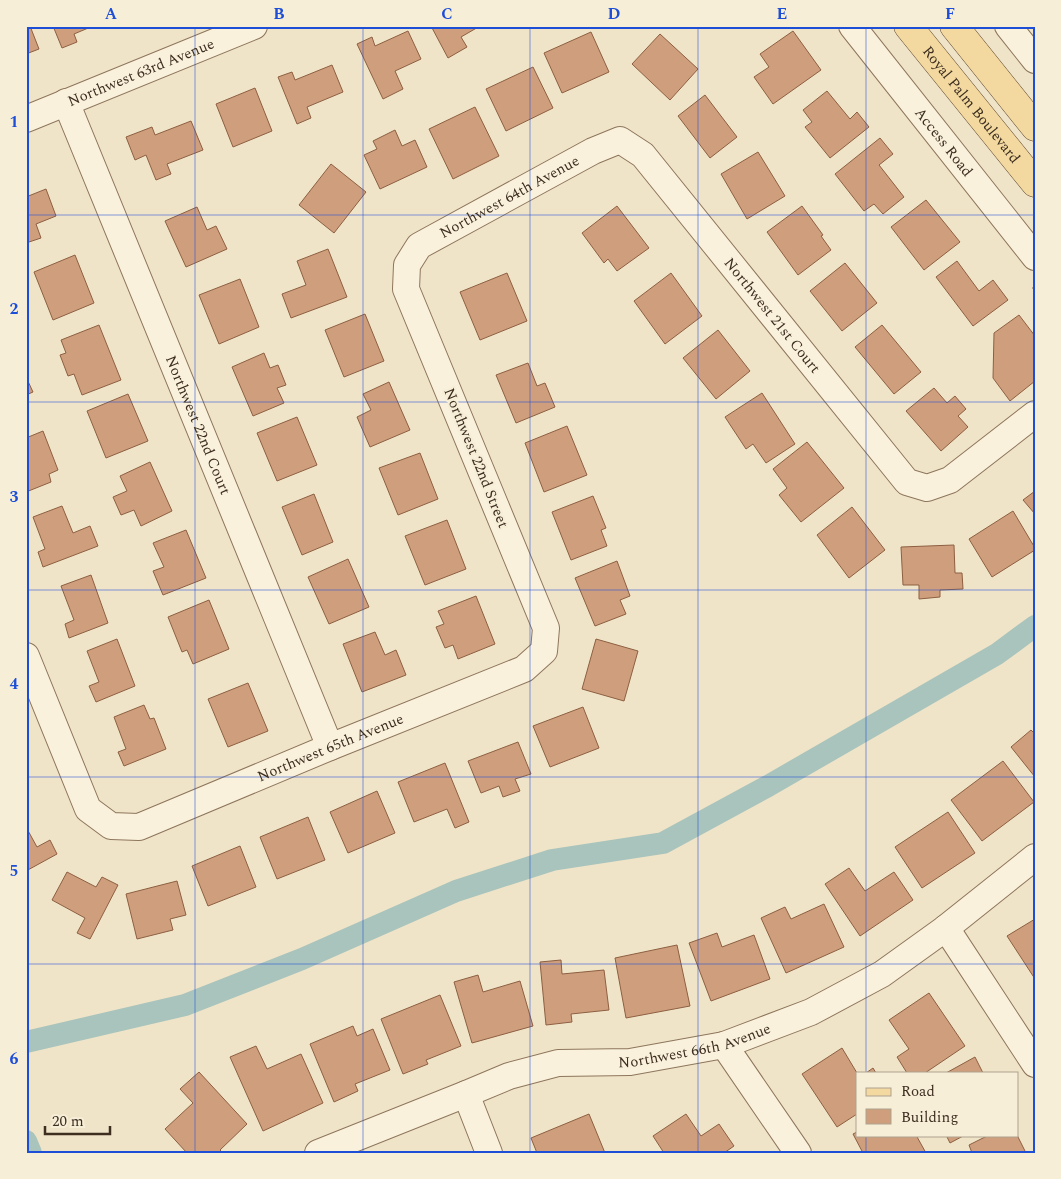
<svg xmlns="http://www.w3.org/2000/svg" width="1061" height="1179" viewBox="0 0 1061 1179" font-family="Spectral,serif">
<style>
.lines{fill:none;stroke-linecap:round;stroke-linejoin:round}
.canal{stroke:#a9c4bc;stroke-width:22}
.building{fill:#cf9f7d;stroke:#8d5f41}
.minor-casing{stroke:#8d765c;stroke-width:28}
.major-casing{stroke:#5b4430;stroke-width:29}
.path{stroke:#8d765c;stroke-width:3;stroke-dasharray:4 2.5;stroke-linecap:butt}
.minor{stroke:#faf1dc;stroke-width:26}
.major{stroke:#f3d9a0;stroke-width:28}
.grid{fill:none;stroke:#1d4ed8;stroke-width:1;stroke-opacity:0.55}
.labels{text-anchor:middle;dominant-baseline:central;stroke-width:4.5;stroke-linejoin:round;paint-order:stroke}
.street-label{font-size:15px;fill:#3d2e20;stroke:#f7eed8}
.neatline{fill:none;stroke:#1d4ed8;stroke-width:2}
.grid-label{font-size:16px;text-anchor:middle;font-weight:bold;fill:#1d4ed8}
</style>
<rect width="100%" height="100%" fill="#f0e4c8"/>
<g class="lines">
<g class="canal">
<path d="M26,1042L185,1005L302,959L456,891L552,860L663,843L768,786L997,654L1035,626"/>
<path d="M26,1141L31,1153"/>
</g>
</g>
<g class="building">
<path d="M26,26H30L39,49L26,54Z"/>
<path d="M53,26H93L74,34L77,42L62,48Z"/>
<path d="M431,26H480L461,37L467,47L448,58Z"/>
<path d="M408,31L421,59L395,71L403,89L383,99L357,44L372,37L375,46Z"/>
<path d="M793,31L821,70L773,104L754,77L769,67L760,54Z"/>
<path d="M591,32L609,72L562,93L544,53Z"/>
<path d="M660,34L698,69L670,100L632,64Z"/>
<path d="M332,65L343,92L307,107L311,118L297,124L278,77L292,72L295,80Z"/>
<path d="M533,67L553,108L506,131L486,89Z"/>
<path d="M255,88L272,131L233,147L216,104Z"/>
<path d="M827,91L850,119L857,112L869,127L830,158L805,127L812,122L803,110Z"/>
<path d="M705,95L737,137L710,158L678,116Z"/>
<path d="M475,107L499,156L453,179L429,129Z"/>
<path d="M191,121L203,150L167,164L171,174L156,180L146,155L135,160L126,137L152,127L155,135Z"/>
<path d="M395,130L402,146L415,140L427,167L380,189L364,155L377,149L373,141Z"/>
<path d="M880,138L893,154L879,165L904,197L883,214L874,204L864,211L835,174Z"/>
<path d="M758,152L785,196L747,219L721,174Z"/>
<path d="M331,164L366,192L334,233L299,205Z"/>
<path d="M46,189L56,216L36,224L41,238L26,243V197Z"/>
<path d="M926,200L960,242L924,270L891,227Z"/>
<path d="M617,206L649,248L617,271L608,259L604,263L582,233Z"/>
<path d="M802,206L823,235L821,236L831,250L798,275L767,232Z"/>
<path d="M197,207L207,230L216,226L227,249L186,267L165,221Z"/>
<path d="M328,249L347,297L291,318L282,294L306,285L297,261Z"/>
<path d="M75,255L94,303L53,320L34,272Z"/>
<path d="M957,261L979,291L993,280L1008,300L973,326L936,277Z"/>
<path d="M845,263L877,303L842,331L810,291Z"/>
<path d="M507,273L527,321L480,340L460,292Z"/>
<path d="M671,273L702,316L665,344L634,301Z"/>
<path d="M240,279L259,327L219,344L199,295Z"/>
<path d="M365,314L384,361L344,377L325,330Z"/>
<path d="M1019,315L1035,336V381L1010,401L993,378L994,333Z"/>
<path d="M99,325L121,380L82,395L74,374L68,376L60,355L66,353L61,340Z"/>
<path d="M882,325L921,372L894,394L855,347Z"/>
<path d="M718,330L750,371L716,399L683,358Z"/>
<path d="M264,353L270,368L278,365L286,385L277,388L284,403L253,416L232,367Z"/>
<path d="M528,363L537,386L545,383L555,407L516,423L496,375Z"/>
<path d="M26,377L33,392L26,395Z"/>
<path d="M389,382L410,430L370,447L357,417L371,410L363,394Z"/>
<path d="M934,388L947,403L955,396L966,409L958,416L968,427L941,451L906,411Z"/>
<path d="M762,393L795,444L766,463L753,444L746,449L725,417Z"/>
<path d="M128,394L148,441L106,458L87,411Z"/>
<path d="M297,417L317,465L277,481L257,433Z"/>
<path d="M567,426L587,475L544,492L525,443Z"/>
<path d="M43,431L58,470L49,474L51,482L26,492V438Z"/>
<path d="M807,442L844,488L801,522L779,495L787,488L773,469Z"/>
<path d="M420,453L438,499L398,515L379,468Z"/>
<path d="M150,462L172,511L141,526L134,510L121,515L113,497L127,491L120,476Z"/>
<path d="M1035,491V514L1023,500Z"/>
<path d="M314,494L333,542L302,555L282,507Z"/>
<path d="M593,496L606,528L601,530L607,546L571,560L552,512Z"/>
<path d="M62,506L73,533L90,526L98,546L43,567L38,552L45,549L33,517Z"/>
<path d="M852,507L885,550L849,578L817,535Z"/>
<path d="M1013,511L1035,548V550L992,577L969,539Z"/>
<path d="M447,520L466,569L425,585L405,536Z"/>
<path d="M186,530L206,578L163,595L153,571L164,567L153,543Z"/>
<path d="M954,545L955,573H962L963,589L940,590V597L919,599V585H903L901,547Z"/>
<path d="M348,559L369,607L329,624L308,577Z"/>
<path d="M617,561L630,596L620,600L626,614L595,626L575,578Z"/>
<path d="M91,575L108,623L69,638L65,624L74,620L61,586Z"/>
<path d="M476,596L495,644L458,659L453,645L445,648L436,627L444,624L438,611Z"/>
<path d="M209,600L229,649L193,664L187,650L182,652L168,617Z"/>
<path d="M375,632L385,655L396,650L406,675L362,692L343,644Z"/>
<path d="M117,639L135,686L96,702L89,686L99,682L87,651Z"/>
<path d="M596,639L638,651L624,701L582,689Z"/>
<path d="M248,683L268,731L228,747L208,699Z"/>
<path d="M144,705L150,719L154,718L166,749L124,766L118,752L126,749L114,717Z"/>
<path d="M583,707L599,748L550,767L533,726Z"/>
<path d="M1031,730L1035,734V777L1011,747Z"/>
<path d="M518,742L531,774L515,779L520,791L503,797L499,786L481,793L468,761Z"/>
<path d="M1003,761L1034,802L982,841L951,800Z"/>
<path d="M445,763L469,822L455,828L447,809L414,822L398,782Z"/>
<path d="M377,791L395,833L348,853L330,812Z"/>
<path d="M948,812L975,853L922,888L895,847Z"/>
<path d="M308,817L325,860L277,879L260,837Z"/>
<path d="M26,827L37,847L50,840L57,854L26,871Z"/>
<path d="M240,846L256,887L208,906L192,866Z"/>
<path d="M849,868L865,891L894,872L913,900L860,936L825,884Z"/>
<path d="M67,872L96,887L102,877L118,885L90,939L77,933L85,918L52,900Z"/>
<path d="M177,881L186,915L170,919L173,930L137,939L126,894Z"/>
<path d="M824,904L844,947L786,973L761,918L785,907L791,919Z"/>
<path d="M1035,919V979L1007,936Z"/>
<path d="M717,933L722,947L754,935L770,979L711,1001L689,943Z"/>
<path d="M677,945L690,1006L626,1018L615,958Z"/>
<path d="M561,960L562,974L604,970L609,1010L571,1014L572,1022L546,1025L540,962Z"/>
<path d="M478,975L483,992L520,981L533,1026L472,1043L454,982Z"/>
<path d="M929,993L965,1046L925,1073H907L897,1057L909,1049L889,1020Z"/>
<path d="M440,995L461,1046L426,1060L428,1064L403,1074L381,1019Z"/>
<path d="M353,1026L357,1036L373,1029L390,1070L355,1084L358,1091L334,1102L310,1044Z"/>
<path d="M256,1046L267,1069L301,1054L323,1103L263,1131L230,1057Z"/>
<path d="M842,1048L857,1073V1114L837,1127L802,1074Z"/>
<path d="M975,1057L983,1073H946Z"/>
<path d="M873,1068L876,1073H866Z"/>
<path d="M199,1072L247,1124L220,1150L223,1153H187L165,1129L193,1103L180,1089Z"/>
<path d="M589,1114L605,1153H537L531,1138Z"/>
<path d="M686,1114L701,1136L719,1124L734,1146L724,1153H664L653,1136Z"/>
<path d="M857,1132V1135H916L926,1153H863L853,1134Z"/>
<path d="M946,1135H965L950,1143Z"/>
<path d="M989,1135H1017L1026,1153H972L969,1145Z"/>
</g>
<g class="lines">
<defs>
<g id="minor">
<path id="s1" d="M852,26L1035,257"/>
<path d="M1008,26L1035,60"/>
<path id="s2" d="M66,102L330,747"/>
<path id="s3" d="M26,119L254,26"/>
<path id="s4" d="M26,656L88,809L111,826L139,827L330,747L524,669L544,651L546,628L406,289L407,265L419,246L593,151L620,140L643,155L907,482L927,488L950,480L1035,414"/>
<path d="M946,928L1035,1064"/>
<path d="M724,1045L798,1153"/>
<path d="M466,1094L489,1153"/>
<path id="s5" d="M318,1153L466,1094L509,1076L558,1063L630,1062L724,1045L811,1012L882,974L946,928L1035,857"/>
</g>
<g id="major">
<path id="s6" d="M908,26L1035,183"/>
<path d="M954,26L1035,127"/>
</g>
</defs>
<use href="#minor" class="minor-casing"/>
<use href="#major" class="major-casing"/>
<path class="path" d="M1033,287L1035,289"/>
<use href="#minor" class="minor"/>
<use href="#major" class="major"/>
</g>
<path class="grid" d="M195,26V1153M363,26V1153M530,26V1153M698,26V1153M866,26V1073M26,215H1035M26,402H1035M26,590H1035M26,777H1035M26,964H1035M866,1135V1153"/>
<g class="labels">
<g class="street-label">
<text stroke="none"><textPath href="#s3" startOffset="124">Northwest 63rd Avenue</textPath></text>
<text stroke="none"><textPath href="#s6" startOffset="101">Royal Palm Boulevard</textPath></text>
<text stroke="none"><textPath href="#s1" startOffset="148">Access Road</textPath></text>
<text stroke="none"><textPath href="#s4" startOffset="1204">Northwest 64th Avenue</textPath></text>
<text stroke="none"><textPath href="#s4" startOffset="1562">Northwest 21st Court</textPath></text>
<text stroke="none"><textPath href="#s2" startOffset="349">Northwest 22nd Court</textPath></text>
<text transform="translate(476 458) rotate(68)">Northwest 22nd Street</text>
<text stroke="none"><textPath href="#s4" startOffset="429">Northwest 65th Avenue</textPath></text>
<text stroke="none"><textPath href="#s5" startOffset="395">Northwest 66th Avenue</textPath></text>
</g>
</g>
<rect width="1061" height="1179" fill="none" stroke="#f7eed8" stroke-width="55"/>
<rect x="856" y="1072" width="162" height="65" fill="#f7eed8" stroke="#ada18e"/>
<rect x="866" y="1088" width="25" height="8" fill="#f3d9a0" stroke="#ada18e"/>
<text x="901" y="1096" font-size="15" fill="#3d2e20">Road</text>
<rect x="866" y="1109" width="25" height="15" fill="#cf9f7d" stroke="#ada18e"/>
<text x="901" y="1122" font-size="15" fill="#3d2e20">Building</text>
<path d="M45 1126v8h65v-8" fill="none" stroke="#3d2e20" stroke-width="2.5"/>
<text x="52" y="1126" font-size="15" fill="#3d2e20" stroke="#f7eed8" stroke-width="4" paint-order="stroke">20 m</text>
<rect x="28" y="28" width="1006" height="1124" class="neatline"/>
<g class="grid-label">
<text x="111" y="19">A</text>
<text x="279" y="19">B</text>
<text x="447" y="19">C</text>
<text x="614" y="19">D</text>
<text x="782" y="19">E</text>
<text x="950" y="19">F</text>
<text x="14" y="127">1</text>
<text x="14" y="314">2</text>
<text x="14" y="502">3</text>
<text x="14" y="689">4</text>
<text x="14" y="876">5</text>
<text x="14" y="1064">6</text>
</g>
</svg>
